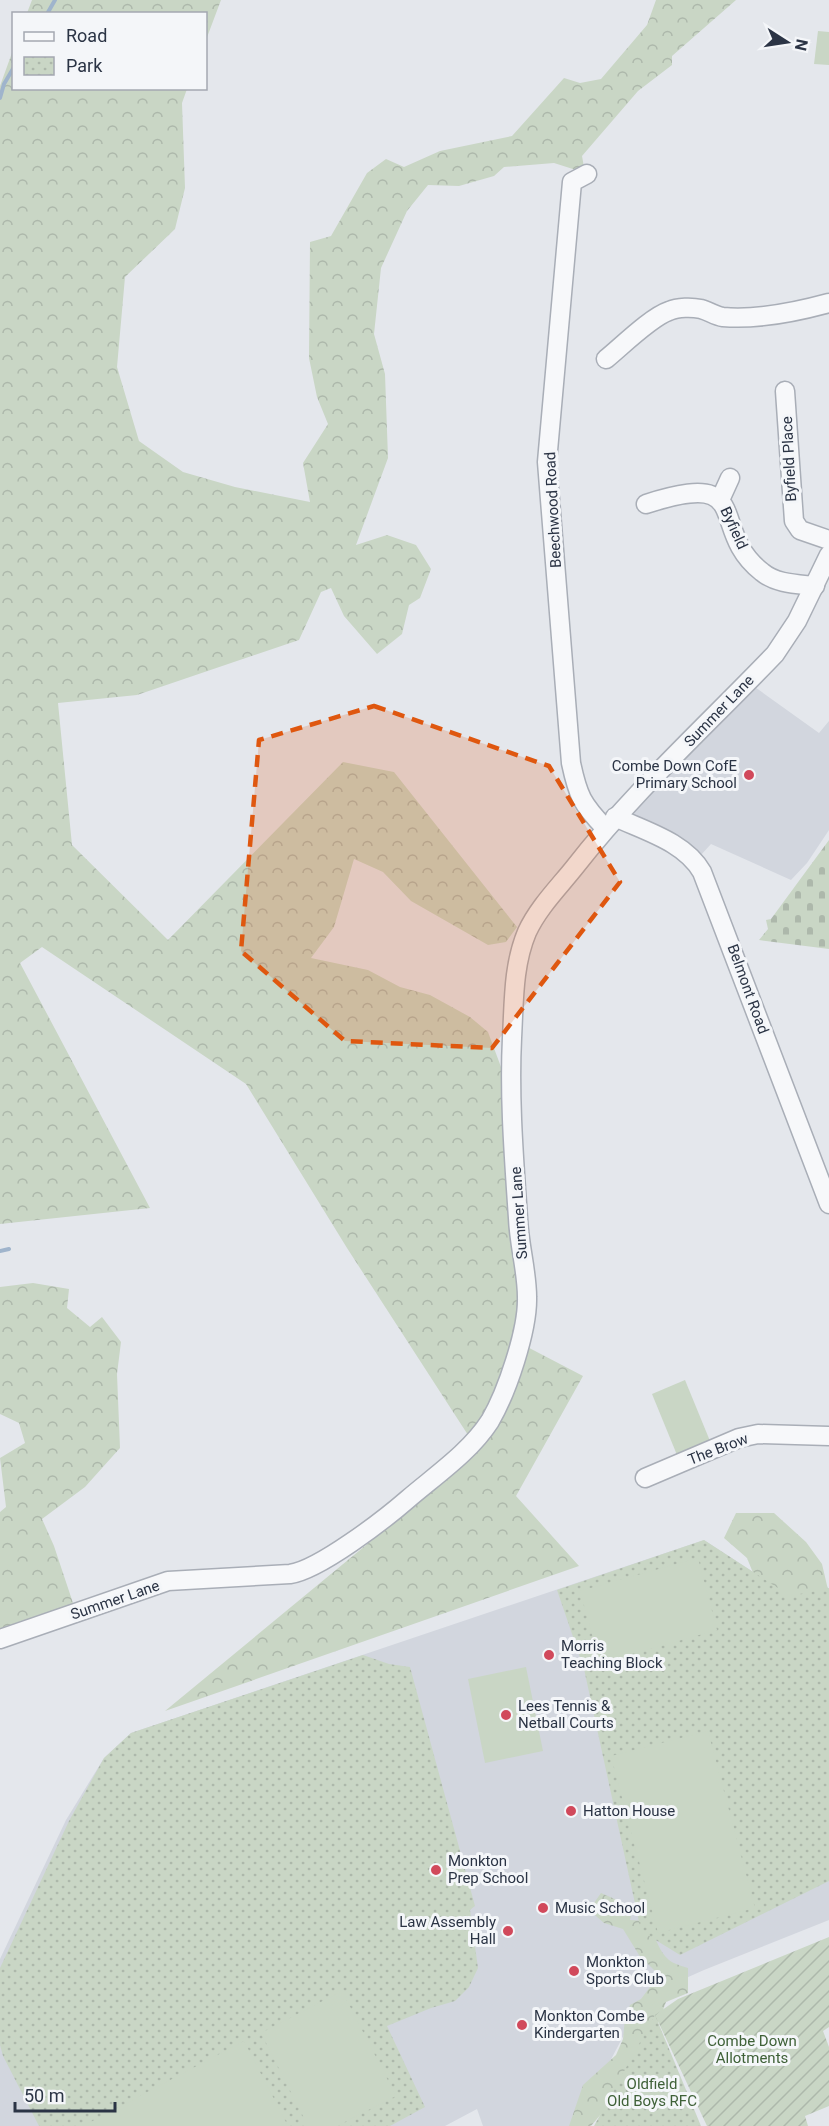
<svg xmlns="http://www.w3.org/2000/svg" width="829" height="2126" viewBox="0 0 829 2126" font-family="Roboto,sans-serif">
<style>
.built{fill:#d2d6de}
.forest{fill:url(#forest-crowns)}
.cemetery{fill:url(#cemetery-stones)}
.park{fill:url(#park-dots)}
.garden{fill:url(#garden-furrows)}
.pitch{fill:#c9d6c5}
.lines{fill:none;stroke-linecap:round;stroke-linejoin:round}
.stream{stroke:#9fb4cc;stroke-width:4}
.minor-casing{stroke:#a9aeb7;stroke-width:21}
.minor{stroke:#f7f8fa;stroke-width:18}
.marked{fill:#df570f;fill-opacity:0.2;stroke:#df570f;stroke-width:4.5;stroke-dasharray:12 8;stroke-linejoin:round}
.poi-dot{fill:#d1495b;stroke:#f4f6f9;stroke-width:2}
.labels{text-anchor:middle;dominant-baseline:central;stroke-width:6;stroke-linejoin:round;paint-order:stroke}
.street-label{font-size:15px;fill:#2b3445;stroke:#f4f6f9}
.poi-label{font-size:15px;fill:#2b3445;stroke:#f4f6f9;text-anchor:start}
.park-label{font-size:15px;fill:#3f6138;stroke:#f4f6f9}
</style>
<defs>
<pattern id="forest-crowns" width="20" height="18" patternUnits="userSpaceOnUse" patternTransform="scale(1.5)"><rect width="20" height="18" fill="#c9d6c5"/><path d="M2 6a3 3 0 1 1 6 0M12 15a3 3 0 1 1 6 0" fill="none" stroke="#adb8ab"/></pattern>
<pattern id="cemetery-stones" width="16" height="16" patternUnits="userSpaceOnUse" patternTransform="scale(1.5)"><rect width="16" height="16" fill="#c9d6c5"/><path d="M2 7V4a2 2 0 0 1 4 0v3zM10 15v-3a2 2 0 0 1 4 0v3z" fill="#adb8ab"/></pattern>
<pattern id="park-dots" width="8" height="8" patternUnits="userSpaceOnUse" patternTransform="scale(1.5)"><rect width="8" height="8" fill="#c9d6c5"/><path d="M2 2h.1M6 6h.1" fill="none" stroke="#adb8ab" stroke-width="1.8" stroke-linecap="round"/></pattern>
<pattern id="garden-furrows" width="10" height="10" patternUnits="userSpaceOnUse" patternTransform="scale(1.5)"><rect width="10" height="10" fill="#c9d6c5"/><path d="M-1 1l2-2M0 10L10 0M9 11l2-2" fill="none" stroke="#adb8ab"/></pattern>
</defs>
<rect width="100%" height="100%" fill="#e4e7ec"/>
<g class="built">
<path d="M752,685L819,733L829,721V830L807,863L791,880L711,844L700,856L629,816L741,700Z"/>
<path d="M704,1540L790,1596L829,1588V1920L704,1970L659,1990L638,2008L576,2126H483L477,2109L445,2126H0V1959L66,1820L104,1758L131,1733Z"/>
</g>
<g class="forest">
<path d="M32,0H221L206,40V14L27,13Z"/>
<path d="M656,0H736L672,56V65L638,91L582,156L584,167L576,170L554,163L504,167L494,176L459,186L428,185L407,211L381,268L374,334L385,374L388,458L356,545L387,535L416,545L431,569L420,598L409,605L402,634L377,654L344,616L331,588L321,592L299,640L137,695L58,703L72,845L168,940L343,762L394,772L517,927L506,942L488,945L411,901L383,872L354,859L334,927L311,958L368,970L400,987L430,995L470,1017L488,1032L501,1067L520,1299L512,1339L583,1376L516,1496L579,1566L165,1711L474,1456L468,1435L347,1248L246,1084L42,947L20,963L150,1208L0,1224V86L13,50L14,88L187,89L182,103L185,188L175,229L125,277L117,367L139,441L183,472L235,487L310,502L303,463L328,424L317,397L309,358L310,242L331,236L367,173L386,159L404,167L440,151L512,136L564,78L580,83L601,79L647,25Z"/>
<path d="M33,1283L69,1289L67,1308L90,1327L102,1317L121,1342L117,1374L120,1448L85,1487L42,1519L54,1546L74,1606L0,1631V1512L6,1507L0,1458L25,1443L19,1423L0,1414V1287Z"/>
<path d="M736,1513H774L806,1542L822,1564L829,1594L764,1600L747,1558L724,1538Z"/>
<path d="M601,1893L626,1904L632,1911L630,1920L647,1921C655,1934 658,1951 669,1960C674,1964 682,1966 688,1968V1993L666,2002L654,2034L617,2095L591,2126H569L583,2085L616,2055L623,2039L625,2018L630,2005L641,1999L659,1975L639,1955L623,1929L604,1923L589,1910Z"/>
</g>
<path class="cemetery" d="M829,840V949L759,940L768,929L766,920L771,919Z"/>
<g class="park">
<path d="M704,1540L790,1596L829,1588V1881L680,1955L641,1931L584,1669L557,1590Z"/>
<path d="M363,1655L389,1664L410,1667L475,1906L470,1910L478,1968L469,1987L455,2001L431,2008L387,2026L425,2107L390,2126H39L3,2056L0,2045V1968L69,1821L104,1758L131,1733Z"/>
<path d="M655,2015L701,2126H594Z"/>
</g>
<path class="garden" d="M829,1937V2027L823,2031L829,2047V2106L805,2116L808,2126H707L655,2015L678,1999Z"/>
<g class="pitch">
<path d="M818,31L829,32V65L814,64Z"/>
<path d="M685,1380L710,1441L677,1455L652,1394Z"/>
<path d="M698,1558L717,1630L600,1663L580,1591Z"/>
<path d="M526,1667L543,1751L485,1763L468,1679Z"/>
<path d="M708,1731L755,1908L658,1933L611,1756Z"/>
<path d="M342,1991L396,2096L337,2126H308L261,2033Z"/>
<path d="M244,2041L288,2126H83Z"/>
</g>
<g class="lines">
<g class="stream">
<path d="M47,14L55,0"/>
<path d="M0,98L4,84L14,67"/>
<path d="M0,1251L9,1249"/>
</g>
<defs>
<g id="minor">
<path d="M587,174L572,182L547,462L571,763C578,796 582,804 605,828"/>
<path d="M606,359C622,346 651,317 669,311C678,307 692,307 701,309C709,311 715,316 723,317C757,320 796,312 829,303"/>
<path d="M785,391L794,521L800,530L829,540"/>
<path d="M720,500L730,478"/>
<path d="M646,504C758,468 706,529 762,572C776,584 797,584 815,586"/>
<path d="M615,817C645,831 685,842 702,872L829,1204"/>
<path d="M645,1478L739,1438L758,1434L829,1436"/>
<path d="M0,1639L168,1581L290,1574C319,1570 385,1519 408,1499C436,1475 470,1452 490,1421C507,1392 528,1330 527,1297C527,1271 519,1245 518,1218C514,1159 509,1097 512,1038C514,1002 513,965 527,932C538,908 558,888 574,868C634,791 707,725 775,654L797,621L829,555"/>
</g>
</defs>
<use href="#minor" class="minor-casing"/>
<use href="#minor" class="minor"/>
</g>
<path class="marked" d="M374,706L549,766L620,882L492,1048L345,1041L241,951L259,740Z"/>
<g class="poi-dot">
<circle cx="749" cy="775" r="6"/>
<circle cx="549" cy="1655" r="6"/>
<circle cx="506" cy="1715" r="6"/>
<circle cx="571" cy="1811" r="6"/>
<circle cx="436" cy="1870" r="6"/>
<circle cx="543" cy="1908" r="6"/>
<circle cx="508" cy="1931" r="6"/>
<circle cx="574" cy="1971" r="6"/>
<circle cx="522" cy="2025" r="6"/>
</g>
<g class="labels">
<g class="street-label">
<text transform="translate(789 459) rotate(-93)">Byfield Place</text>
<text transform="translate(553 510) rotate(-93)">Beechwood Road</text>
<text transform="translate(734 528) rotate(65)">Byfield</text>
<text transform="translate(719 711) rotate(-46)">Summer Lane</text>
<text transform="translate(748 989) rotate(70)">Belmont Road</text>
<text transform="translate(519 1213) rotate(-94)">Summer Lane</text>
<text transform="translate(718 1449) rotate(-21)">The Brow</text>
<text transform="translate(115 1600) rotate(-19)">Summer Lane</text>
</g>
<g class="poi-label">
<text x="737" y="766" text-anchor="end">Combe Down CofE<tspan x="737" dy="17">Primary School</tspan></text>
<text x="561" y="1646">Morris<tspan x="561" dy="17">Teaching Block</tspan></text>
<text x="518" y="1706">Lees Tennis &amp;<tspan x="518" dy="17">Netball Courts</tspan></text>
<text x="583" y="1811">Hatton House</text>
<text x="448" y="1861">Monkton<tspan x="448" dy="17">Prep School</tspan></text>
<text x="555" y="1908">Music School</text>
<text x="496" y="1922" text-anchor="end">Law Assembly<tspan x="496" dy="17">Hall</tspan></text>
<text x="586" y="1962">Monkton<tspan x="586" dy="17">Sports Club</tspan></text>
<text x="534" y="2016">Monkton Combe<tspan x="534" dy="17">Kindergarten</tspan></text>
</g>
<g class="park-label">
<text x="752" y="2041">Combe Down<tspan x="752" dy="17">Allotments</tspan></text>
<text x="652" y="2084">Oldfield<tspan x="652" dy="17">Old Boys RFC</tspan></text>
</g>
</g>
<rect x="12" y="12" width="195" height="78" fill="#f4f6f9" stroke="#a4a8b1" stroke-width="1.5"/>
<rect x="24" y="32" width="30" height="9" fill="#f7f8fa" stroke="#a4a8b1" stroke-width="1.5"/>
<text x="66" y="42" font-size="18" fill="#2b3445">Road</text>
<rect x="24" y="57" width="30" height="18" fill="url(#park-dots)" stroke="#a4a8b1" stroke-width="1.5"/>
<text x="66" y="72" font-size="18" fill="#2b3445">Park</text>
<g transform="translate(787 42) rotate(102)" stroke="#f4f6f9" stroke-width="4.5" paint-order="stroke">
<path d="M0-4.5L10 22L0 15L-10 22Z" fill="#2b3445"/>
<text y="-9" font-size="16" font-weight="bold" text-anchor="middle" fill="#2b3445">N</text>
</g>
<path d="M15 2102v9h100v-9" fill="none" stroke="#2b3445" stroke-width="3"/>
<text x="24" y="2102" font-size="18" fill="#2b3445" stroke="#f4f6f9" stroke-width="4.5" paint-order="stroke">50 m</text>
</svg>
